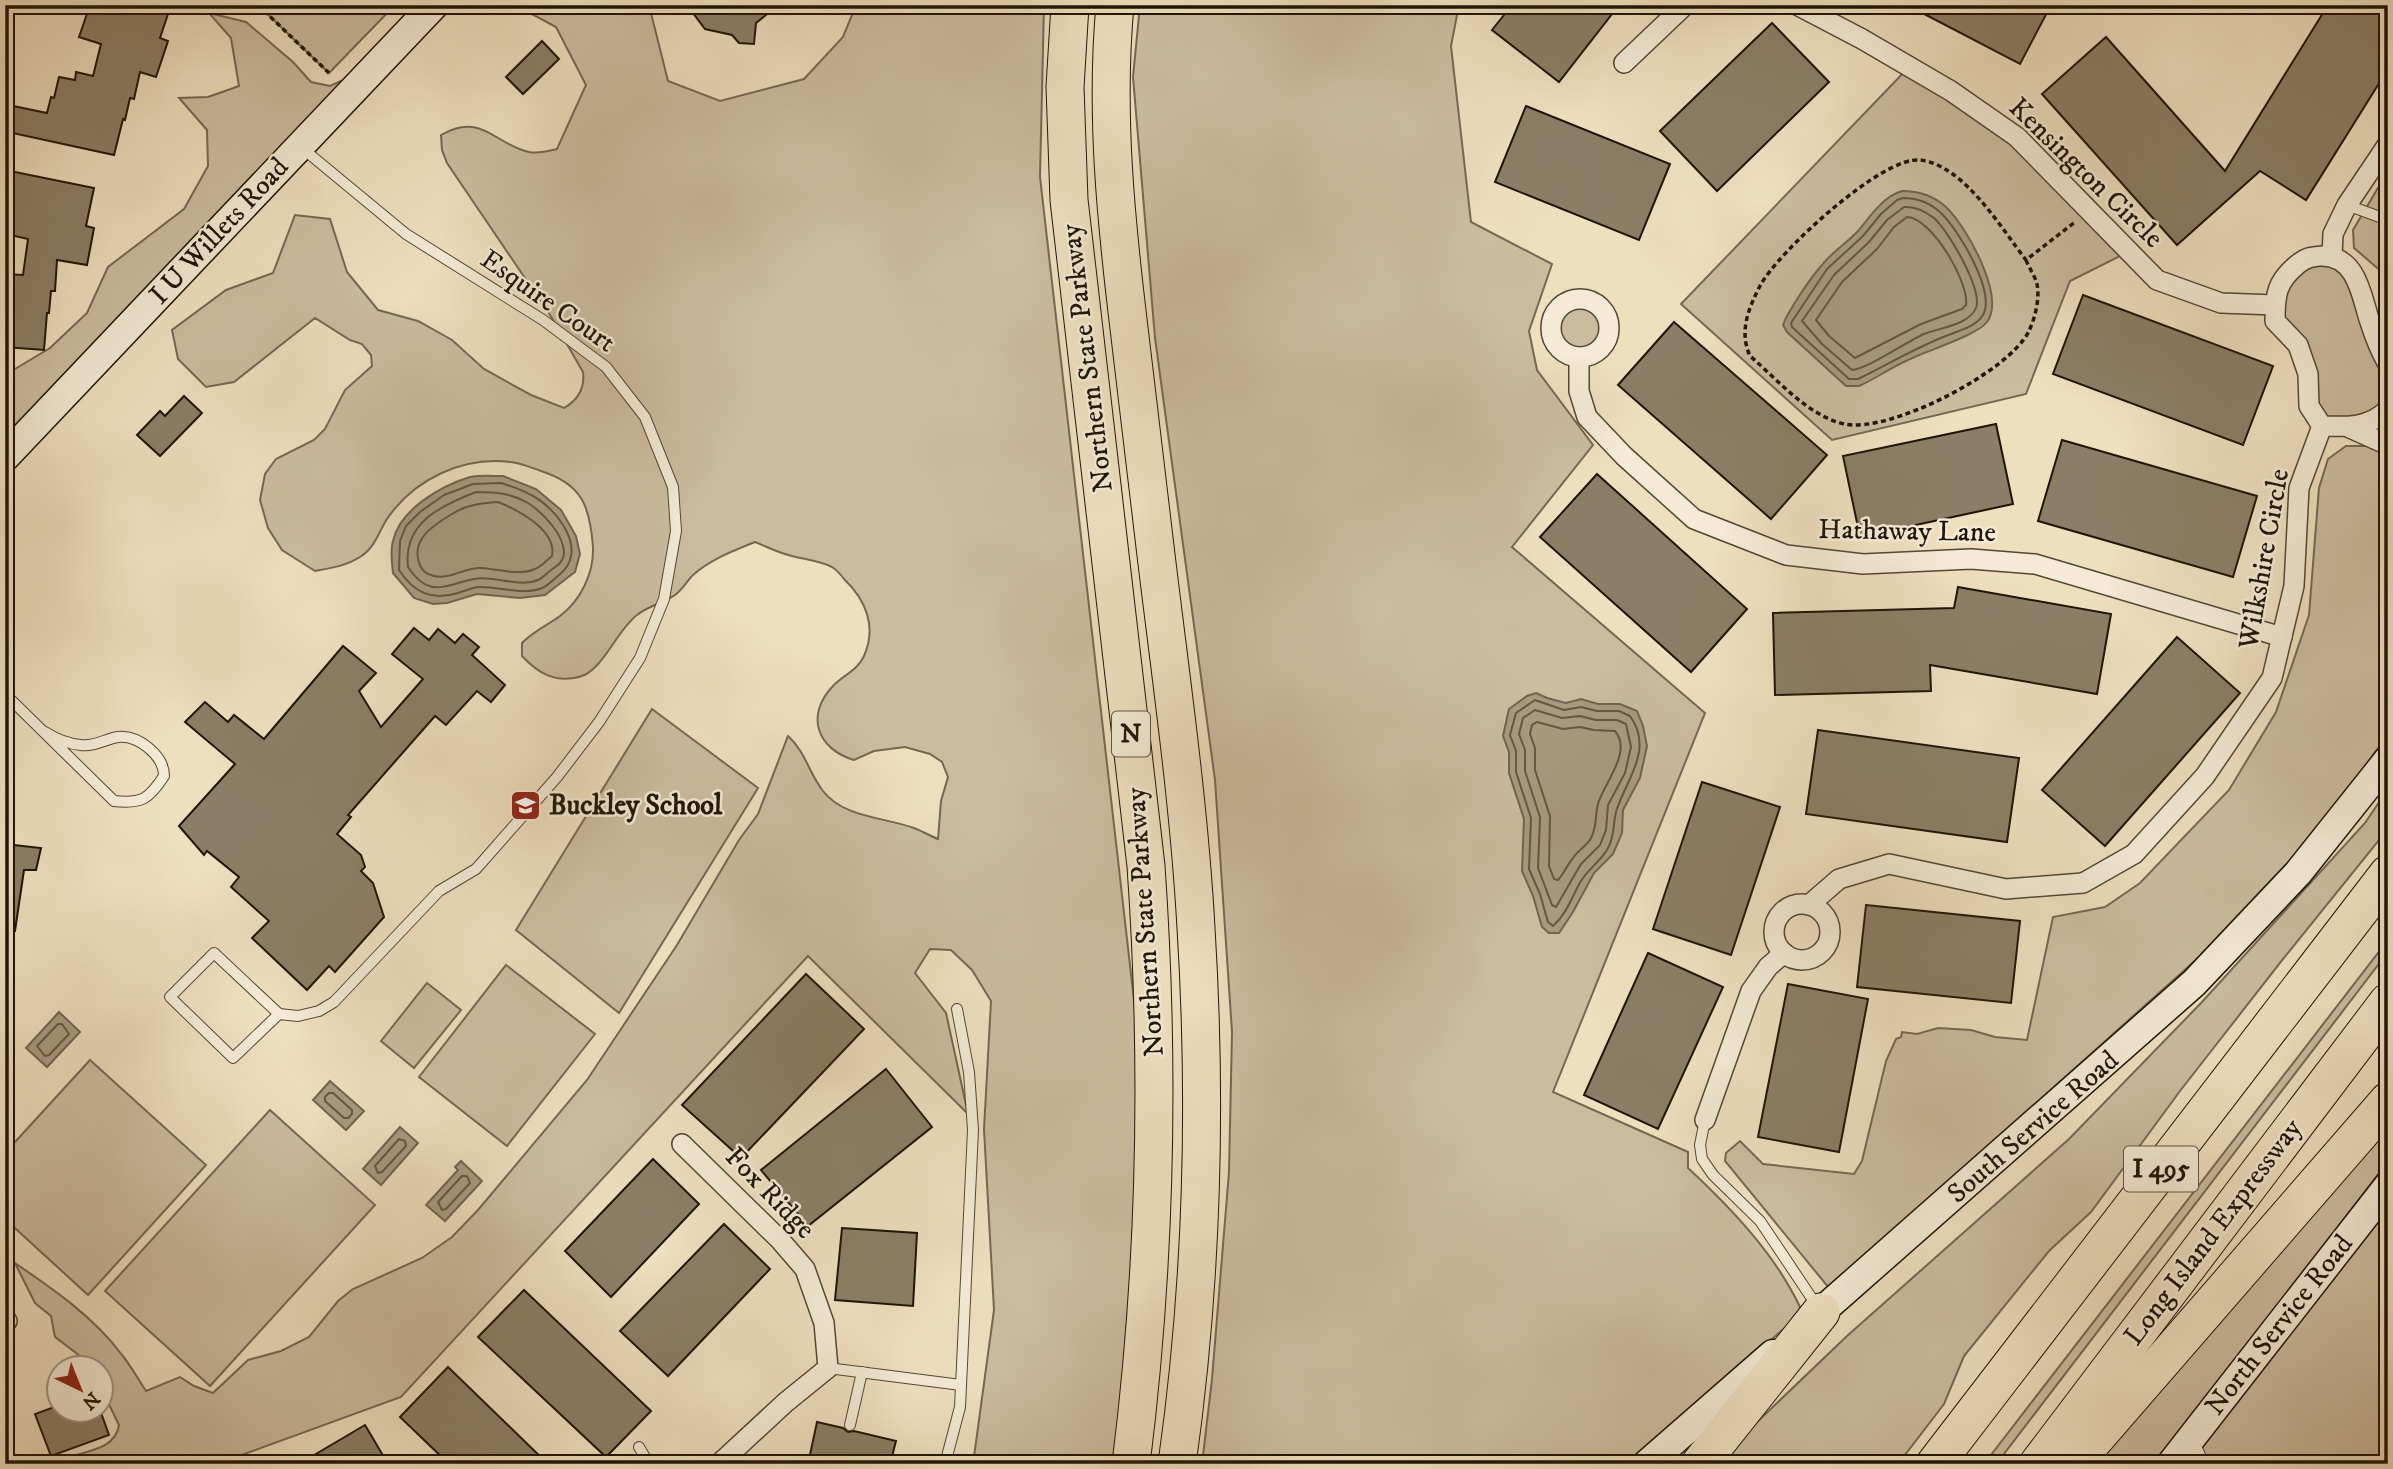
<svg xmlns="http://www.w3.org/2000/svg" width="2393" height="1469" viewBox="0 0 2393 1469" font-family="'IM FELL DW Pica',serif">
<style>
.green{fill:#cbbca0;stroke:#756853;stroke-width:2}
.water{fill:#a89a80;stroke:#71644f;stroke-width:2}
.lines{fill:none;stroke-linecap:round;stroke-linejoin:round}
.shore{stroke:#645743;stroke-width:2}
.building{fill:#8b7e66;stroke:#1f1406;stroke-width:2}
.lane-casing{stroke:#534734;stroke-width:12}
.street-casing{stroke:#534734;stroke-width:22}
.secondary-casing{stroke:#1f1406;stroke-width:31}
.highway-casing{stroke:#1f1406;stroke-width:39}
.path{stroke:#1f1406;stroke-width:3.5;stroke-dasharray:5 3.5;stroke-linecap:butt}
.lane{stroke:#f4ead5;stroke-width:10}
.street{stroke:#f4ead5;stroke-width:19}
.secondary{stroke:#f4ead5;stroke-width:28}
.highway{stroke:#eedfbf;stroke-width:37}
.labels{text-anchor:middle;dominant-baseline:central;stroke-width:5;stroke-linejoin:round;paint-order:stroke}
.shield{fill:#f4ead5;stroke:#5f5444;stroke-width:2}
.shield-label{font-size:26px;font-weight:bold;fill:#1f1406}
.street-label{font-size:28px;fill:#1f1406;stroke:#f4ead5}
.poi-label{font-size:28px;font-weight:bold;fill:#1f1406;stroke:#f4ead5;text-anchor:start}
</style>
<rect width="100%" height="100%" fill="#eedfbf"/>
<filter id="stains"><feTurbulence type="fractalNoise" baseFrequency=".00286" numOctaves="4"/><feColorMatrix values="0 0 0 0 .2 0 0 0 0 .09 0 0 0 0 .02 0 0 0 .5 -.17"/></filter>
<radialGradient id="worn" r=".72"><stop offset=".6" stop-color="#630" stop-opacity="0"/><stop offset="1" stop-color="#630" stop-opacity=".3"/></radialGradient>
<g class="green">
<path d="M258,5H395L329,73Z"/>
<path d="M515,5H649L668,81L720,101L804,79L843,37L856,5H1044L1040,177L1135,1009L1138,1181L1116,1464H973L994,1310L984,1129L991,1001L972,970L951,950L930,949L915,973L946,1013L968,1114L808,956L401,1397L217,1464H54C75,1450 115,1454 119,1425L102,1390V1368L90,1367L80,1356L55,1337L51,1316L35,1303L15,1263C53,1289 94,1317 122,1355C131,1366 138,1379 146,1391L180,1377L194,1386L213,1393L248,1360L281,1351L309,1337L338,1301L353,1289L422,1258L452,1237L478,1210L587,1080L677,945L739,840L758,814L788,736C805,751 809,773 823,791C844,818 884,817 914,828C922,831 930,836 938,839L941,801L948,777L942,762L930,754L905,747L874,751L854,760C817,749 805,715 833,686C842,676 858,670 864,656C877,627 866,600 844,579C841,575 837,570 832,567C819,560 800,559 785,554C775,551 765,546 755,542C733,551 711,559 693,575C687,581 682,590 675,595C663,603 648,606 637,615C616,631 603,671 579,677C554,683 538,673 522,656V643C534,631 546,626 560,616C581,600 594,573 593,547C590,506 582,484 541,471C532,468 521,463 511,462C463,456 414,479 387,519C378,533 375,548 360,557C346,566 331,568 315,571L282,550L268,528L260,500L265,474L276,459L314,440L325,429L345,390L372,366L371,355L362,344L350,340L315,318L234,382L206,387L178,359L172,330L226,290L273,273L295,215L330,219L347,272L378,310L418,321L452,340L484,369L531,395L564,408C578,400 585,388 583,372L552,318L447,163L442,150L441,135C482,112 494,144 529,152C538,154 549,151 557,149L586,85L556,27Z"/>
<path d="M1140,5H1459L1451,46L1471,222L1552,264L1529,331L1537,370L1593,445L1512,547L1705,713L1553,1092L1688,1152V1168C1731,1208 1775,1254 1800,1307L1796,1318L1629,1464H1202L1212,1379L1229,1172L1232,1032L1215,780L1155,338L1133,77Z"/>
<path d="M209,13L246,22L293,62L311,82L330,86L350,77L5,449V375L50,348L87,313L108,267L184,209L208,166L207,130L179,98L208,97L239,86L231,38Z"/>
<path d="M1909,67L1951,91L2130,251L2070,281L2026,394L1832,440L1681,304Z"/>
<path d="M2388,171V294L2382,272L2354,248L2353,230Z"/>
<path d="M2307,257L2350,268L2388,364V409L2322,426L2308,374L2275,321V294Z"/>
<circle cx="1580" cy="328" r="29"/>
<path d="M2346,446H2373L2388,453V734L2316,835L2226,933L1829,1288L1725,1161L1726,1153L1740,1141L1763,1164L1854,1174L1862,1161L1886,1061L1896,1039L1901,1037L1902,1032L1917,1034L1938,1028L1971,1030L1995,1037L2027,1040L2053,917L2105,907L2140,883L2229,790L2276,712L2309,615L2319,488L2328,459Z"/>
<path d="M652,709L758,788L619,1013L516,930Z"/>
<path d="M2388,789V829L2283,959L2180,1091L2091,1212L2049,1251L1964,1356L1944,1404L1898,1464H1719L1732,1446L1847,1336L2069,1139L2202,1002L2365,823Z"/>
<path d="M2388,940V952L1997,1463L1984,1464Z"/>
<path d="M506,965L595,1034L507,1146L419,1077Z"/>
<path d="M427,983L461,1010L414,1068L381,1041Z"/>
<path d="M90,1060L206,1165L88,1295L5,1219V1153Z"/>
<path d="M270,1110L375,1205L210,1386L105,1291Z"/>
<path d="M2388,1126V1161L2158,1464H2095Z"/>
<path d="M2388,1186V1464H2171Z"/>
</g>
<g class="water">
<path d="M1902,191C1918,191 1933,195 1946,207C1966,226 2006,296 1987,322C1976,336 1925,351 1906,361C1890,368 1875,379 1859,386H1846L1787,332L1783,325C1788,311 1811,277 1822,265C1832,252 1847,243 1858,231C1871,216 1882,197 1902,191Z"/>
<path d="M503,476L536,489L561,510L576,536L580,554L575,572L545,595L520,598L477,594L447,603L433,604L414,598L393,573C392,563 390,551 393,541C400,509 441,486 470,477C480,475 493,476 503,476Z"/>
<path d="M1536,693L1547,698L1566,703L1581,699L1598,704H1620L1637,711L1643,726L1647,746L1640,778L1623,810L1622,833L1613,854L1594,873L1573,912L1559,933H1549L1542,927L1533,896L1522,871L1524,819L1509,773V752L1503,736L1509,709L1527,696Z"/>
<path d="M59,1012L80,1032L47,1067L26,1048Z"/>
<path d="M330,1081L364,1111L346,1130L313,1100Z"/>
<path d="M400,1127L418,1143L381,1185L363,1169Z"/>
<path d="M461,1161L482,1181L445,1221L426,1205L458,1170L455,1167Z"/>
</g>
<g class="lines">
<g class="shore">
<path d="M1903,198C1918,198 1931,203 1942,214C1959,231 1996,292 1983,315C1976,326 1962,330 1951,334C1918,346 1889,364 1858,379H1849L1792,327L1791,323L1827,269L1863,236L1881,214L1897,200Z"/>
<path d="M1904,207C1915,206 1925,211 1934,218C1948,230 1983,290 1976,308C1969,325 1939,328 1924,334C1906,342 1869,368 1852,370L1822,344L1802,321L1834,275L1869,242L1887,220Z"/>
<path d="M1907,217C1932,218 1969,282 1966,305L1962,309L1921,324L1855,358L1829,336L1816,320L1842,282L1877,249L1894,227Z"/>
<path d="M501,483C511,486 522,490 531,495C557,508 590,551 559,575C554,579 548,586 542,588C523,596 498,586 478,587C472,588 464,591 458,593C432,601 414,593 399,570L400,541L406,526L420,512L444,495L473,484Z"/>
<path d="M476,492C495,492 511,493 528,503C542,512 565,535 564,554C563,562 557,566 551,570C547,573 543,578 538,580C518,588 494,575 474,579C444,585 429,599 408,567C403,523 440,506 476,492Z"/>
<path d="M498,502C518,510 557,530 552,556C547,560 541,567 535,569C520,576 497,569 481,568C465,567 450,580 434,576C417,573 413,551 423,537C429,528 442,520 452,514C466,505 481,503 498,502Z"/>
<path d="M1535,700L1564,710L1581,707L1597,711H1619L1630,716C1653,748 1629,776 1618,806C1612,819 1616,834 1608,848C1602,860 1589,868 1581,881C1572,896 1567,914 1553,926L1548,922L1540,894L1529,869L1531,818L1516,772V751L1510,735L1516,713Z"/>
<path d="M1535,710L1562,718L1580,716L1596,720H1617L1626,724L1631,747L1625,773L1608,805L1606,830L1600,845L1581,864L1556,907L1552,905L1538,868L1540,817L1525,771V750L1519,734L1523,718Z"/>
<path d="M1537,722L1563,729L1580,727L1594,730L1615,731C1632,751 1606,781 1599,801C1594,813 1598,826 1591,838C1587,846 1578,850 1573,858C1567,865 1564,874 1558,880L1554,879L1549,866L1550,816L1535,770V748L1530,734L1532,725Z"/>
<path d="M58,1024H62L69,1034L49,1055L45,1056L37,1046Z"/>
<path d="M329,1093H333L352,1110V1114L348,1118H344L325,1101V1097Z"/>
<path d="M399,1139L405,1141L406,1146L382,1172L378,1173L375,1166Z"/>
<path d="M462,1176H467L470,1183L446,1209L442,1210L438,1202Z"/>
</g>
</g>
<g class="building">
<path d="M90,5H171L160,38L168,41L156,77L140,72L134,99L130,98L125,120L123,119L114,155L8,132L13,106L47,113L51,97L54,98L59,77L75,80L76,72L93,76L101,44L79,37Z"/>
<path d="M687,5L757,6L766,15L756,23L754,44L739,43L732,35L705,29Z"/>
<path d="M1512,5H1619L1559,82L1492,30Z"/>
<path d="M1907,5H2051L2020,64Z"/>
<path d="M2328,5H2379L2388,11V69L2306,200L2260,171L2177,245L2042,94L2106,37L2225,171Z"/>
<path d="M1772,23L1829,82L1717,191L1660,131Z"/>
<path d="M542,41L559,59L523,94L506,77Z"/>
<path d="M1526,106L1670,164L1639,240L1495,182Z"/>
<path d="M5,170L94,188L86,226L94,228L87,265L57,260L55,291H51L49,313H47L44,350L5,347V274L23,275L28,239L6,234L13,197L5,195Z"/>
<path d="M2083,295L2273,366L2243,445L2053,374Z"/>
<path d="M1674,322L1827,455L1771,519L1618,385Z"/>
<path d="M184,396L202,413L160,456L137,435L160,411L165,416Z"/>
<path d="M1996,424L2013,504L1860,537L1843,456Z"/>
<path d="M2062,440L2257,496L2233,577L2038,521Z"/>
<path d="M1597,474L1747,609L1691,672L1540,537Z"/>
<path d="M1958,587L2111,614L2097,694L1930,665L1931,691L1775,695L1773,613L1954,608Z"/>
<path d="M414,628L429,640L438,629L455,643L463,634L479,647L472,655L505,685L491,702L477,691L446,725L435,716L348,815L351,817L337,834L361,855L365,867L361,871L373,883L384,917L335,972L329,966L307,990L252,938L269,921L231,887L239,877L207,851L204,855L179,826L235,764L185,722L205,702L228,722L234,715L264,739L343,646L376,673L359,691L381,727L423,679L392,654Z"/>
<path d="M2177,637L2240,693L2105,846L2042,790Z"/>
<path d="M1818,730L2019,758L2007,842L1806,814Z"/>
<path d="M1702,782L1780,807L1731,955L1653,929Z"/>
<path d="M5,844L41,848L36,870H24L15,931L5,930Z"/>
<path d="M1866,905L2020,921L2011,1003L1857,987Z"/>
<path d="M1648,953L1723,987L1658,1129L1584,1095Z"/>
<path d="M806,974L864,1029L741,1158L682,1105Z"/>
<path d="M1788,984L1868,999L1839,1152L1758,1137Z"/>
<path d="M886,1069L932,1127L808,1226L761,1170Z"/>
<path d="M653,1159L699,1204L611,1297L565,1251Z"/>
<path d="M724,1224L770,1269L668,1376L620,1331Z"/>
<path d="M842,1228L917,1233L913,1306L835,1300Z"/>
<path d="M524,1290L651,1411L606,1457L478,1337Z"/>
<path d="M448,1367L548,1464H449L400,1417Z"/>
<path d="M60,1405V1410H100L109,1435L51,1456L35,1414Z"/>
<path d="M817,1422L843,1428L848,1432L854,1431L896,1441L890,1464H808Z"/>
<path d="M365,1425L388,1464H299Z"/>
</g>
<g class="lines">
<defs>
<g id="lane">
<path d="M2347,205L2388,220"/>
<path d="M5,694L114,801C142,804 149,799 164,776C164,755 138,735 118,737C105,739 94,747 81,745C68,744 56,739 45,732"/>
<path d="M279,1014L233,1058L170,997L214,953L279,1014L298,1016L319,1011L334,1002L439,891L476,869L557,777L599,722L640,658L664,599L676,531L673,487L645,417L606,367L543,320L406,234L302,148"/>
<path d="M1705,1120L1700,1145L1702,1159L1713,1175L1760,1221L1817,1306"/>
<path d="M828,1368L961,1385"/>
<path d="M850,1425L862,1372"/>
<path d="M2194,1442L2204,1464"/>
<path d="M639,1447L649,1464"/>
<path d="M945,1464L960,1407L973,1130L969,1072L957,1009"/>
</g>
<g id="street">
<path d="M1797,5L1862,39L1951,91L2017,137L2157,280L2221,303L2275,305"/>
<path d="M1624,63L1685,5"/>
<path d="M2332,256L2333,234L2347,205L2388,144"/>
<circle cx="1580" cy="328" r="29"/>
<path d="M1579,357V391L1587,417L1624,456L1694,519L1786,555L1863,564L1971,559L2035,564L2282,637"/>
<path d="M2388,364C2379,349 2374,335 2369,319C2361,293 2356,256 2322,256C2311,257 2307,257 2298,264C2276,282 2275,295 2275,321L2298,345L2308,374L2309,406L2322,426C2347,427 2370,428 2388,409"/>
<path d="M2350,428L2388,445"/>
<circle cx="1802" cy="932" r="28"/>
<path d="M1809,905L1839,879L1889,864L2006,889L2083,883L2134,854L2205,776L2272,678L2294,586L2299,488L2322,426"/>
<path d="M1705,1120L1751,991L1768,967L1784,953"/>
<path d="M682,1144L780,1240L805,1269L824,1323L828,1368L786,1402L719,1464"/>
<path d="M5,1318L7,1321"/>
</g>
<g id="secondary">
<path d="M5,457L434,5"/>
<path d="M1806,1325L2194,983L2298,873L2388,760"/>
<path d="M1647,1464L1773,1354"/>
<path d="M2171,1464L2388,1186"/>
</g>
<g id="highway">
<path d="M1070,5L1065,87L1069,200L1146,866C1160,1066 1156,1265 1131,1464"/>
<path d="M1115,5C1105,113 1116,221 1129,328C1138,404 1147,479 1156,555C1171,679 1189,803 1196,928C1207,1105 1202,1287 1177,1464"/>
<path d="M1700,1464L1821,1312"/>
<path d="M1935,1464L2388,874"/>
<path d="M2038,1464L2388,1002"/>
<path d="M2073,1464L2388,1101"/>
</g>
</defs>
<use href="#lane" class="lane-casing"/>
<use href="#street" class="street-casing"/>
<use href="#secondary" class="secondary-casing"/>
<use href="#highway" class="highway-casing"/>
<g class="path">
<path d="M258,5L329,73"/>
<path d="M2026,260C2029,268 2035,276 2037,284C2040,299 2035,318 2029,331C2009,372 1889,434 1844,424C1807,415 1779,381 1750,356C1739,332 1748,309 1760,286C1777,253 1882,156 1920,160C1964,165 2001,228 2026,260L2075,222"/>
</g>
<use href="#lane" class="lane"/>
<use href="#street" class="street"/>
<use href="#secondary" class="secondary"/>
<use href="#highway" class="highway"/>
</g>
<defs>
<symbol id="school-square" viewBox="-11 -11 22 22"><rect x="-9" y="-9" width="18" height="18" rx="4" fill="#8f2418" stroke="#f4ead5"/><path d="M0-5L7-2L0 1L-7-2ZM-4 1L0 2.5L4 1V4Q0 6-4 4Z" fill="#fff"/></symbol>
</defs>
<g fill-rule="evenodd">
<use href="#school-square" x="508" y="788" width="35" height="35"/>
</g>
<g class="labels">
<g class="shield">
<rect x="1112" y="711.5" width="38" height="45" rx="5"/>
<rect x="2124" y="1146.5" width="74" height="45" rx="5"/>
</g>
<g class="shield-label">
<text x="1131" y="734">N</text>
<text x="2161" y="1169">I 495</text>
</g>
<g class="street-label">
<text transform="translate(2086 173) rotate(44)">Kensington Circle</text>
<text transform="translate(219 231) rotate(-47)">I U Willets Road</text>
<text transform="translate(548 301) rotate(35)">Esquire Court</text>
<text transform="translate(1087 358) rotate(-97)">Northern State Parkway</text>
<text transform="translate(1907 531) rotate(1)">Hathaway Lane</text>
<text transform="translate(2264 559) rotate(-80)">Wilkshire Circle</text>
<text transform="translate(1145 922) rotate(-94)">Northern State Parkway</text>
<text transform="translate(2033 1127) rotate(-41)">South Service Road</text>
<text transform="translate(770 1193) rotate(46)">Fox Ridge</text>
<text transform="translate(2213 1232) rotate(-53)">Long Island Expressway</text>
<text transform="translate(2279 1325) rotate(-52)">North Service Road</text>
</g>
<g class="poi-label">
<text x="549" y="805">Buckley School</text>
</g>
</g>
<rect width="2393" height="1469" fill="none" stroke="#eedfbf" stroke-width="28"/>
<rect x="7" y="7" width="2379" height="1455" fill="none" stroke="#1f1406" stroke-width="3.5"/>
<rect x="14" y="14" width="2365" height="1441" fill="none" stroke="#1f1406" stroke-width="2"/>
<g transform="translate(80 1389) rotate(137)"><circle r="33" fill="#f4ead5" stroke="#9f9482" stroke-width="2"/>
<path d="M0-5L12 26L0 18L-12 26Z" fill="#8f2418"/>
<text y="-10" font-size="19" font-weight="bold" text-anchor="middle" fill="#1f1406">N</text>
</g>
<rect width="100%" height="100%" filter="url(#stains)"/>
<rect width="100%" height="100%" fill="url(#worn)"/>
</svg>
